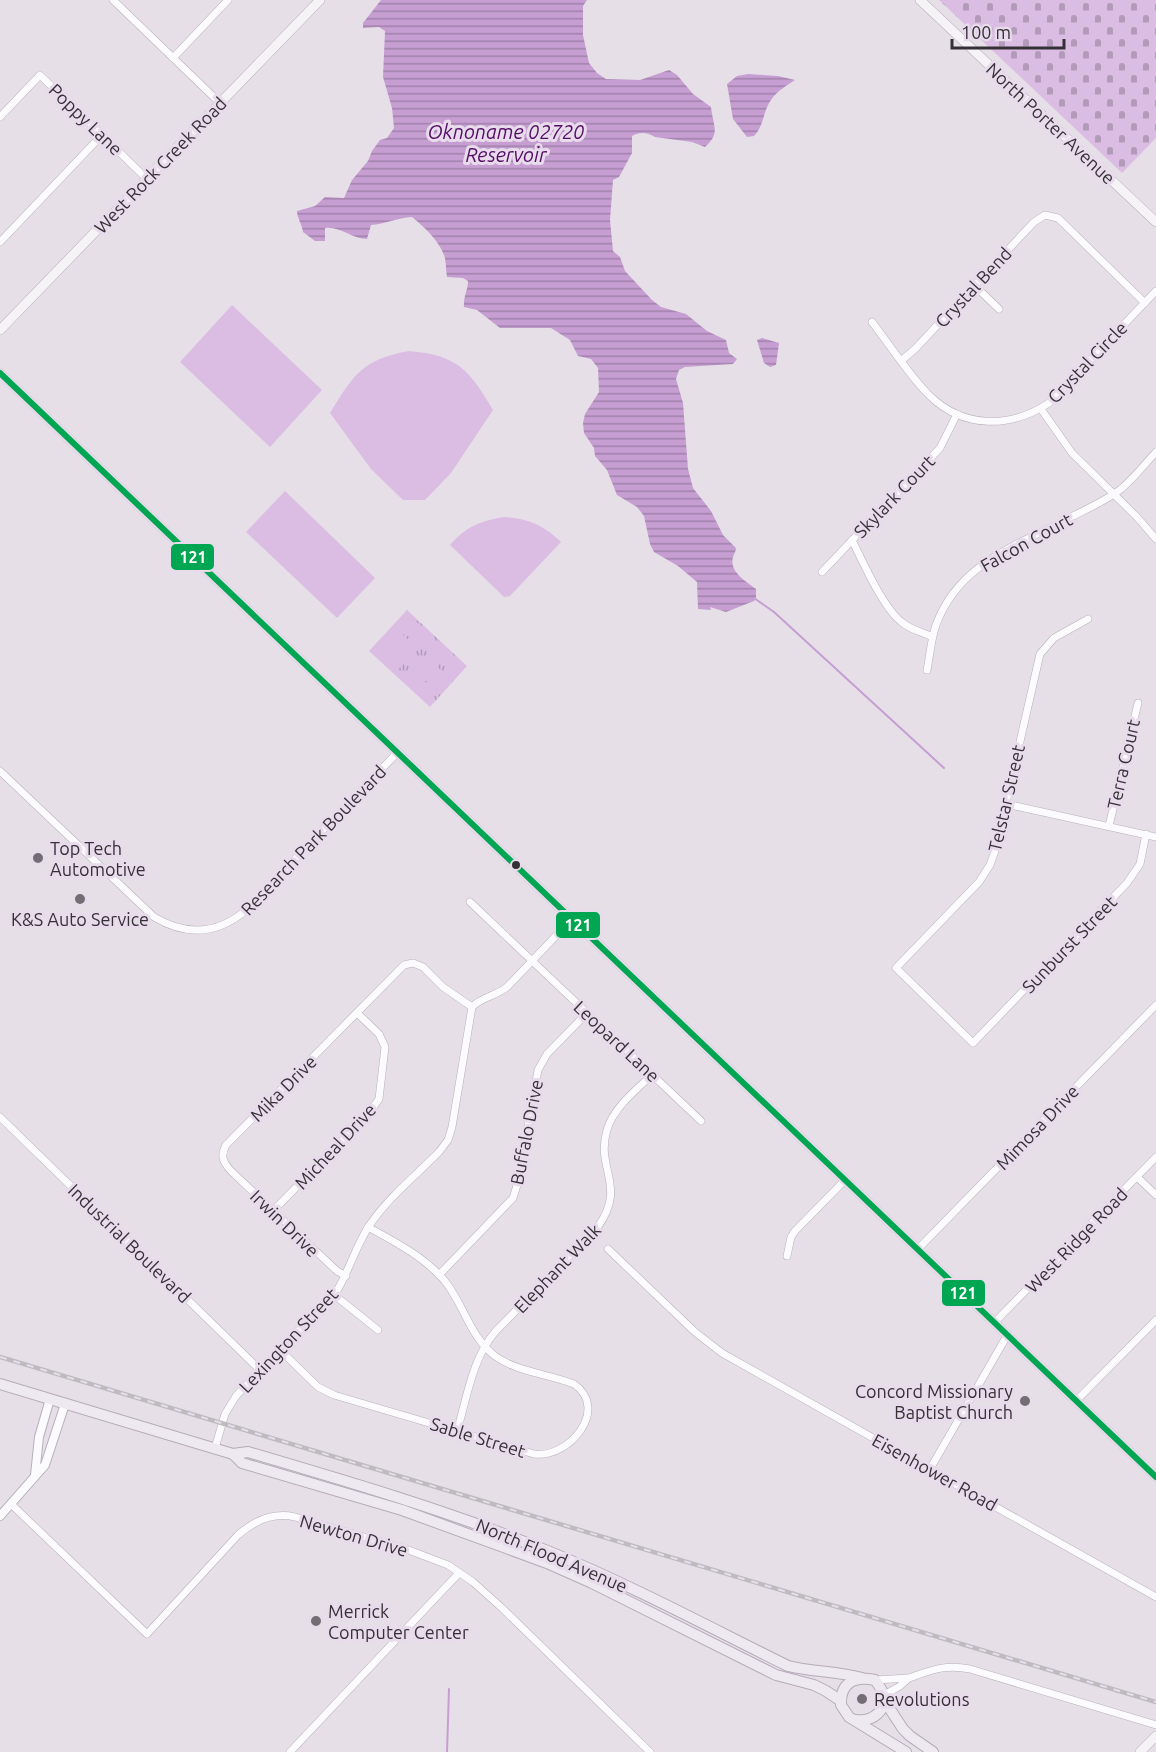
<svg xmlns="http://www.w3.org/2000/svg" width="1156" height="1752" viewBox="0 0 1156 1752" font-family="Ubuntu,sans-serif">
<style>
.grass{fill:url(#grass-tufts)}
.cemetery{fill:url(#cemetery-stones)}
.pitch{fill:#dbbde3}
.water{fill:url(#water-rules)}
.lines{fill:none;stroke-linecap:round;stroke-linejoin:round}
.stream{stroke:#c69ed2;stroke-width:2}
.minor-casing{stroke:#b6b0b8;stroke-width:8}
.tertiary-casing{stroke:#b6b0b8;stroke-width:10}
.secondary-casing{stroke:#b6b0b8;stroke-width:10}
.primary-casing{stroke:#b6abb9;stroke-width:12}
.minor{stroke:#fbfafc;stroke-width:7}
.tertiary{stroke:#fbfafc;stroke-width:8}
.secondary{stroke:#f5f3f6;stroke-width:9}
.primary{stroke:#eee9f0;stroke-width:10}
.rail-casing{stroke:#bdbbbe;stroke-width:4.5}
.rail{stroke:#e8dbec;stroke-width:2;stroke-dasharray:7;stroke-linecap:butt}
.bus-1-casing{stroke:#e8dbec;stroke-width:10}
.bus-1{stroke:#00a651;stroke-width:6}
.poi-dot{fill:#736d74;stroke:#e8dbec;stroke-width:2}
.bus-dot{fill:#353036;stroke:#e8dbec;stroke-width:2}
.labels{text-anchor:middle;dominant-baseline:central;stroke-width:6;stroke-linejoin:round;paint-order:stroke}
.street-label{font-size:18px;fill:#353036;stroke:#e8dbec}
.poi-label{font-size:18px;fill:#353036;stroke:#e8dbec;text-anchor:start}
.water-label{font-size:20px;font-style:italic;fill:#540d65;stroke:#e8dbec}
.line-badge{stroke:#e8dbec;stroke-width:2}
.badge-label{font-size:16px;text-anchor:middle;font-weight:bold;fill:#fff}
</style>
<defs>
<pattern id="grass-tufts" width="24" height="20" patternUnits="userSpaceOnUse" patternTransform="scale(1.5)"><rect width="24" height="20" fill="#dbbde3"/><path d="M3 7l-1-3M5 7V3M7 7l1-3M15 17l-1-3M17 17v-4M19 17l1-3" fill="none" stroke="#b29ab9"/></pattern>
<pattern id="cemetery-stones" width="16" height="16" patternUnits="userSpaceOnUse" patternTransform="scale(1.5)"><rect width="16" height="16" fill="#dbbde3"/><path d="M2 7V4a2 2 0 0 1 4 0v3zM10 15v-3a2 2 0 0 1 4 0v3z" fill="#b29ab9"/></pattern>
<pattern id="water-rules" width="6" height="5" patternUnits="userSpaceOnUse" patternTransform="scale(1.5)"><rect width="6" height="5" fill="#c69ed2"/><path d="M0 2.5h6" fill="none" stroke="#a281ab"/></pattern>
</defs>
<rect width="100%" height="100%" fill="#e6dfe8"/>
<path class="grass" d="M407,610L467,666L430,707L369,651Z"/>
<path class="cemetery" d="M939,0H1156V138L1122,173Z"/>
<g class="pitch">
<path d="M232,305L322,390L270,447L180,362Z"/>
<path d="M409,351C458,355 469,370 493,410L451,473L425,500H403L371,469L330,413C353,375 363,359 409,351Z"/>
<path d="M285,491L375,578L337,618L246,532Z"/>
<path d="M505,517C528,518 545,526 561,542L510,596L504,597L450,545C465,527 482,520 505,517Z"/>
<path d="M411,617L431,635L422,644L403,626Z"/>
<path d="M398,630L418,649L410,658L390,640Z"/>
<path d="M385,644L405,662L396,672L377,653Z"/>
<path d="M441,645L461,663L452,672L433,654Z"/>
<path d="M428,658L448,677L440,686L420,668Z"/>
<path d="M415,672L435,691L426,700L407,681Z"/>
</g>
<g class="water">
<path d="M381,0H587L583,6V35L589,63L597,73L606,79L640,80L669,70L677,75L693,94L711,107C713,126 721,133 705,147L692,142L655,137C647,132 639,132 632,136V153L619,177L613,180L610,220L613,251L620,257L625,271L652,300L661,307L686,314L707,331L726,340L729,353L737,359L733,364L685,367L679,370L676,379L683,403L688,469L693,488L711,511L723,535L736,548C736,551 734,554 733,557C729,572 746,581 756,589V599L754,601L726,612L710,607L711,610L698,609L697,582L678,566L654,552L650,544L644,516L637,507L617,495L607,470L595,456L594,448L584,433L583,423L585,414L599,392L598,368L591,359L578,356L570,340L551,328H500L477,310L464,307C463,297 468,290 468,281L463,278L447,277C446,271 446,264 445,258C440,241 425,228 412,217C397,218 385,224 371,225L367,239C352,239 340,226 325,228V241H315L303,232C302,224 297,218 297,211L315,206L325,197L344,198L352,180L368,161L372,151L380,140L387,138L394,128L392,108L383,77L385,31L379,27L363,28V23Z"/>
<path d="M748,74L778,76L795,80C786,86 777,91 771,100C763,111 764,126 754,136L747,137L733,119L727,84L737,76Z"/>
<path d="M762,338L779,343L776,365L770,367L764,363L757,340Z"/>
</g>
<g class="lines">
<g class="stream">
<path d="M754,598L774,612L944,768"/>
<path d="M447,1752L449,1689"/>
</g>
<defs>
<g id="minor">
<path d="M113,0L220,103"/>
<path d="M173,58L228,0"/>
<path d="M0,117L40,75L147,179"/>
<path d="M0,242L102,135"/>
<path d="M975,286L999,309"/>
<path d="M872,322C890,345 910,377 930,396C964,429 1011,428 1049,403L1156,291"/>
<path d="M902,360L915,349L1034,222L1045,215L1058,218L1145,303"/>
<path d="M1041,409L1072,453L1137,517L1156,539"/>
<path d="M852,540C863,562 884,610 903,623C911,630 923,632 932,637"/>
<path d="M822,572L940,448L957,414"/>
<path d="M1088,619L1054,638L1040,654L995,851L990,865L979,882L896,968L973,1043L1127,883L1140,864L1146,834"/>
<path d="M927,670C930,655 931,639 936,625C959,562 1019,545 1073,516C1089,508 1107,500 1121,489C1134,478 1145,464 1156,452"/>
<path d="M0,771L154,917C186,936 216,935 245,911L397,753"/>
<path d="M1006,804L1156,837"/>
<path d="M1109,826L1138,703"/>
<path d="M470,902L701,1121"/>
<path d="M0,1117L260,1370"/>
<path d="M1137,1177L1156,1195"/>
<path d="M273,1211L369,1113L379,1099L385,1047L379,1034L357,1013"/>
<path d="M608,1249L695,1332L722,1353L1156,1597"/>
<path d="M918,1249L1156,1005"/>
<path d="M787,1256L791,1237L795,1231L845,1180"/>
<path d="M439,1275L513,1198L518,1182L538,1070L547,1054L587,1013"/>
<path d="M346,1276L337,1271L231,1171C223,1162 220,1156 226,1145L404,965L413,963L423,967L443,987L472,1007"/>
<path d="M333,1294L378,1330"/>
<path d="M995,1322L1156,1157"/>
<path d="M280,1350L318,1387L334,1395L534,1454C569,1459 610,1409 574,1384C549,1374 517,1372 495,1356C469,1336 464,1304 444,1280C423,1256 395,1242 368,1227"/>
<path d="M1077,1400L1156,1320"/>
<path d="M457,1431C467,1398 472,1359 495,1332L597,1228C628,1186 595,1169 607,1130C613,1108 637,1089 653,1074"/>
<path d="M215,1448L225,1414L236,1396L338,1289C350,1268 356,1246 369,1226C387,1199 416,1175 439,1152L448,1140L452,1127L472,1007C481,997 496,996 507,987L572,919"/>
<path d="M930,1469L1008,1334"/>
<path d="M11,1504L147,1634L238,1535C254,1521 273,1512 295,1517L406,1549L448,1565L473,1582L502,1608L650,1752"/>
<path d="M909,1678C932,1670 945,1664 970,1669L1156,1725"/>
<path d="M875,1680L909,1678L900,1686L884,1695"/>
<path d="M290,1752L459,1573"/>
</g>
<g id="tertiary">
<path d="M0,373L1156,1477"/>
<path d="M35,1475L39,1437L50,1399"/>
<path d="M0,1516L45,1465L65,1404"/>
</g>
<g id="secondary">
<path d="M920,0L1156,222"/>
<path d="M0,330L320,0"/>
<path d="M1140,1752L1156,1736"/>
</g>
<g id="primary">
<path d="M0,1384L233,1454L248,1452C350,1482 452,1512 550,1552C631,1585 709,1627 788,1666C812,1672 838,1671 862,1678"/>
<path d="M233,1454L242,1463L402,1510L547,1563L592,1583L776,1675L814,1685L826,1691L841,1701"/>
<path d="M884,1700L903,1729L910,1736L933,1752"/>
<path d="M856,1720C872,1722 888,1711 883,1693C881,1688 878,1684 875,1680C855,1676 840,1682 841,1705L849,1717L906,1752"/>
</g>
</defs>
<use href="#minor" class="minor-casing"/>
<use href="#tertiary" class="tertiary-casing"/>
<use href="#secondary" class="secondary-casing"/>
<use href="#primary" class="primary-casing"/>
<use href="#minor" class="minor"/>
<use href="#tertiary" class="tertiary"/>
<use href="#secondary" class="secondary"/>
<use href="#primary" class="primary"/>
<defs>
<path id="rail" d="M0,1357L1156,1702"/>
</defs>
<use href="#rail" class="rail-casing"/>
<use href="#rail" class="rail"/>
<defs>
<path id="bus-1" d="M0,373L1156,1477"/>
</defs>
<use href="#bus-1" class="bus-1-casing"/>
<use href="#bus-1" class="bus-1"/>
</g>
<g class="poi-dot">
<circle cx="38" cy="858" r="6"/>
<circle cx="80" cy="899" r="6"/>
<circle cx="1025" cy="1401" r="6"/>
<circle cx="316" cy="1621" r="6"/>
<circle cx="862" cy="1699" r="6"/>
</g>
<circle class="bus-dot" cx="516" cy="865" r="5"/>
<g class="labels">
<g class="street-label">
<text transform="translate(86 119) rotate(44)">Poppy Lane</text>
<text transform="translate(1051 123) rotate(43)">North Porter Avenue</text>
<text transform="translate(160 165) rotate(-46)">West Rock Creek Road</text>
<text transform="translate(973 287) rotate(-47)">Crystal Bend</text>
<text transform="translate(1087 362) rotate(-46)">Crystal Circle</text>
<text transform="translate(894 496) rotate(-46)">Skylark Court</text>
<text transform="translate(1026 542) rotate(-29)">Falcon Court</text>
<text transform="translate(1123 764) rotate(-77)">Terra Court</text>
<text transform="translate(1006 798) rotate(-77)">Telstar Street</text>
<text transform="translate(313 840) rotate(-46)">Research Park Boulevard</text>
<text transform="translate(1069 944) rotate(-46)">Sunburst Street</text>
<text transform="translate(617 1041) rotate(43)">Leopard Lane</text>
<text transform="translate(283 1088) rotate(-45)">Mika Drive</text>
<text transform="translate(1037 1127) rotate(-46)">Mimosa Drive</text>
<text transform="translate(526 1132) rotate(-79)">Buffalo Drive</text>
<text transform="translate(335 1146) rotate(-47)">Micheal Drive</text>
<text transform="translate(285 1223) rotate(44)">Irwin Drive</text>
<text transform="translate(1076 1240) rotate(-46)">West Ridge Road</text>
<text transform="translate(130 1243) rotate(44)">Industrial Boulevard</text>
<text transform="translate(557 1268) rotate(-46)">Elephant Walk</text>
<text transform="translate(288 1340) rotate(-47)">Lexington Street</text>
<text transform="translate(478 1437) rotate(17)">Sable Street</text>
<text transform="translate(935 1472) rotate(29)">Eisenhower Road</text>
<text transform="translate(354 1535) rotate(16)">Newton Drive</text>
<text transform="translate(552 1555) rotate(23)">North Flood Avenue</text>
</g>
<g class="poi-label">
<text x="50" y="848">Top Tech<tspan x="50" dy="21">Automotive</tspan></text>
<text x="80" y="919" text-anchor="middle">K&amp;S Auto Service</text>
<text x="1013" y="1391" text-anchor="end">Concord Missionary<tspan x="1013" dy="21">Baptist Church</tspan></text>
<text x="328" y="1611">Merrick<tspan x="328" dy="21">Computer Center</tspan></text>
<text x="874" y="1699">Revolutions</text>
</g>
<g class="water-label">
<text x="506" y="131">Oknoname 02720<tspan x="506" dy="23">Reservoir</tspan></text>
</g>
</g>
<g class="line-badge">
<rect x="170" y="543" width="45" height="28" rx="6" fill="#00a651"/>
<rect x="555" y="911" width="46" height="28" rx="6" fill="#00a651"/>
<rect x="941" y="1279" width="45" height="28" rx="6" fill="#00a651"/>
</g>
<g class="badge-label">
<text x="193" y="563">121</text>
<text x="578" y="931">121</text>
<text x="963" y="1299">121</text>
</g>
<path d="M952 39v9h112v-9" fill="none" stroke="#353036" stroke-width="3"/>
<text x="961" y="39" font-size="18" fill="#353036" stroke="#e8dbec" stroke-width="4.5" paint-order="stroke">100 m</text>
</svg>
